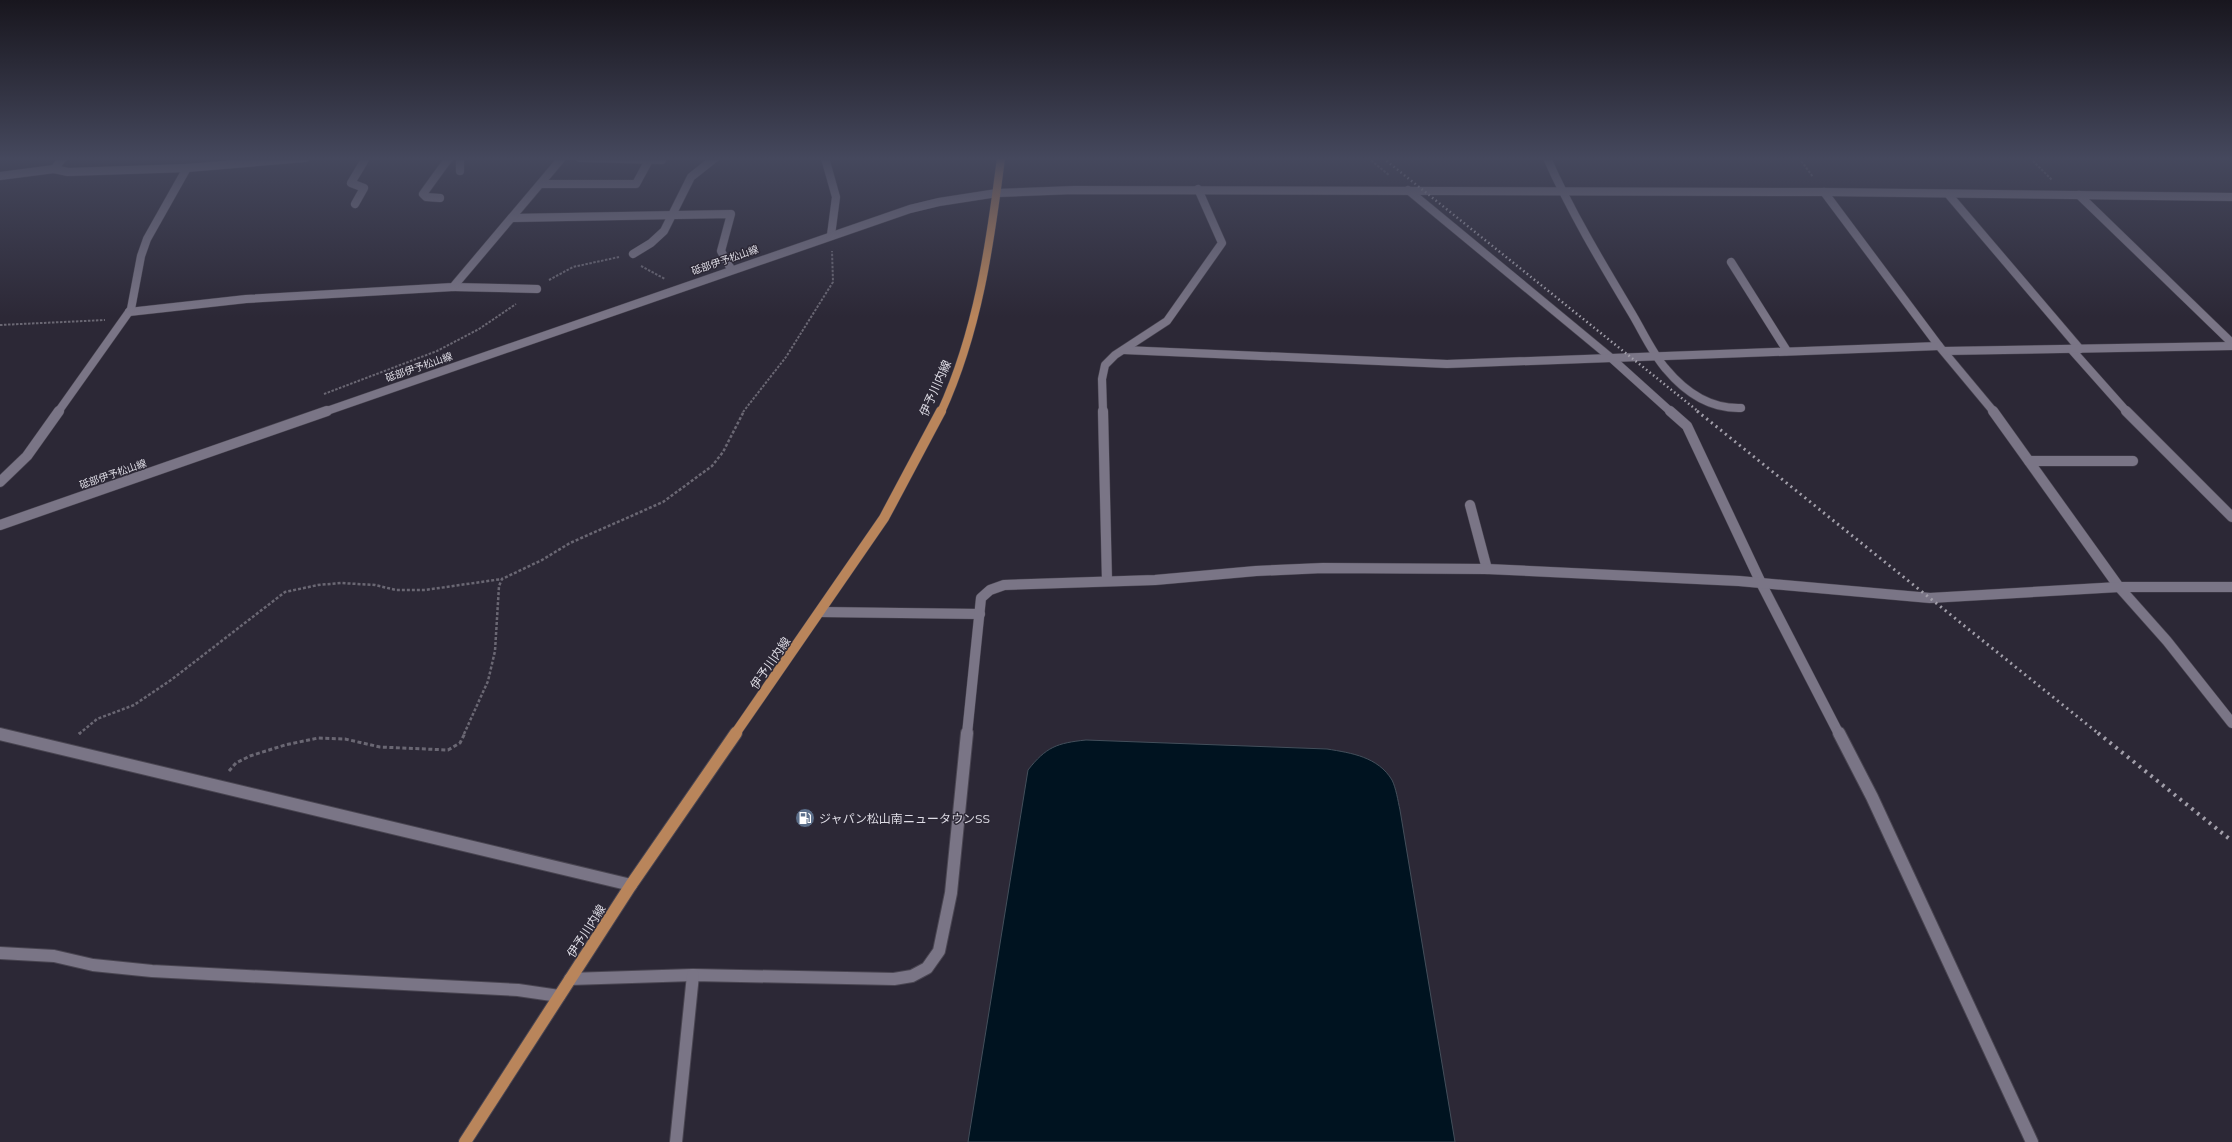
<svg xmlns="http://www.w3.org/2000/svg" width="2232" height="1142" viewBox="0 0 2232 1142" font-family="Mulish,'Noto Sans JP',sans-serif">
<style>
.water{fill:#001320;stroke:#434f5b}
.lines{fill:none;stroke-linecap:round;stroke-linejoin:round}
.street-far2-casing{stroke:#494551;stroke-width:9}
.street-far1-casing{stroke:#494551;stroke-width:11}
.street-casing{stroke:#494551;stroke-width:14}
.secondary-far2-casing{stroke:#494551;stroke-width:9}
.secondary-far1-casing{stroke:#494551;stroke-width:11}
.secondary-casing{stroke:#494551;stroke-width:14}
.primary-far2-casing{stroke:#494551;stroke-width:9}
.primary-far1-casing{stroke:#494551;stroke-width:11}
.primary-casing{stroke:#494551;stroke-width:14}
.path-far2{stroke:#6a6773;stroke-width:2;stroke-dasharray:2.5 1.5;stroke-linecap:butt}
.path-far1{stroke:#6a6773;stroke-width:2.5;stroke-dasharray:3 2;stroke-linecap:butt}
.path{stroke:#6a6773;stroke-width:3;stroke-dasharray:4 2.5;stroke-linecap:butt}
.street-far2{stroke:#7a7586;stroke-width:8}
.street-far1{stroke:#7a7586;stroke-width:10}
.street{stroke:#7a7586;stroke-width:12}
.secondary-far2{stroke:#7a7586;stroke-width:8}
.secondary-far1{stroke:#7a7586;stroke-width:10}
.secondary{stroke:#7a7586;stroke-width:12}
.primary-far2{stroke:#b9855b;stroke-width:8}
.primary-far1{stroke:#b9855b;stroke-width:10}
.primary{stroke:#b9855b;stroke-width:12}
.rail-far2{stroke:#a29faa;stroke-width:2.5;stroke-dasharray:1.5 3;stroke-linecap:butt}
.rail-far1{stroke:#a29faa;stroke-width:3;stroke-dasharray:2 4;stroke-linecap:butt}
.rail{stroke:#a29faa;stroke-width:4;stroke-dasharray:2.5 5;stroke-linecap:butt}
.labels{text-anchor:middle;dominant-baseline:central;stroke-width:3;stroke-linejoin:round;paint-order:stroke}
.far-street-label{font-size:10px;fill:#dedce5;stroke:#2c2836}
.street-label{font-size:12px;fill:#dedce5;stroke:#2c2836}
.poi-label{font-size:12px;fill:#dedce5;stroke:#2c2836;text-anchor:start}
</style>
<rect width="100%" height="100%" fill="#2c2836"/>
<path class="water" d="M1086,740L1327,749C1352,753 1378,757 1392,780C1396,788 1398,801 1400,810L1455,1142H968L1028,770C1046,747 1057,743 1086,740Z"/>
<g class="lines">
<defs>
<g id="street-far2">
<path d="M460,158V171"/>
<path d="M580,158L662,160"/>
<path d="M825,158L836,197L831,235"/>
<path d="M1547,158C1571,212 1601,262 1631,312C1642,330 1652,353 1666,369C1686,393 1710,409 1741,408"/>
<path d="M54,169L63,158"/>
<path d="M0,176L54,169L68,172L187,168L305,158"/>
<path d="M541,184H636L649,160"/>
<path d="M1408,190L1610,357L1671,412"/>
<path d="M1824,192L1939,346L1994,412"/>
<path d="M1948,194L2080,349"/>
<path d="M2079,195L2232,343"/>
<path d="M440,198L426,197L423,194L449,158"/>
<path d="M355,204L364,188L351,183L366,158"/>
<path d="M512,218L731,214L721,251L731,269"/>
<path d="M633,254L651,243L664,231L691,177L715,158"/>
<path d="M1731,262L1787,351"/>
<path d="M453,287L537,289"/>
<path d="M129,312L246,299L453,287L562,158"/>
<path d="M2071,349L2127,412"/>
<path d="M1124,350L1447,364L1939,346"/>
<path d="M1944,351L2232,346"/>
<path d="M58,412L131,309L141,256L147,239L187,168"/>
<path d="M1103,412L1102,379L1105,365L1115,355L1167,321L1222,243L1198,189"/>
</g>
<g id="street-far1">
<path d="M1103,411L1107,581"/>
<path d="M1670,411L1687,426L1761,583L1839,734"/>
<path d="M1993,411L2119,587L2167,641L2232,723"/>
<path d="M2126,411L2232,517"/>
<path d="M2029,461H2133"/>
<path d="M0,482L27,456L59,411"/>
<path d="M1470,505L1487,569"/>
<path d="M821,612L980,614"/>
<path d="M967,734L981,598L990,590L1004,585L1155,580L1256,571L1323,568L1487,569L1739,581L1930,598L2119,587H2232"/>
</g>
<g id="street">
<path d="M1839,733L1872,797L2032,1142"/>
<path d="M0,953L54,956L93,965L152,971L518,990L559,996"/>
<path d="M570,979L693,975L894,979L912,976L927,968L939,951L951,893L967,733"/>
<path d="M676,1142L693,975"/>
</g>
<path id="secondary-far2" d="M324,412L910,209L939,202L997,193L1074,190L1824,192L2232,197"/>
<path id="secondary-far1" d="M0,525L327,411"/>
<path id="secondary" d="M0,734L631,885"/>
<path id="primary-far2" d="M941,412C978,331 990,245 1001,158"/>
<path id="primary-far1" d="M735,734L884,518L941,411"/>
<path id="primary" d="M465,1142L631,885L736,733"/>
</defs>
<use href="#street-far2" class="street-far2-casing"/>
<use href="#street-far1" class="street-far1-casing"/>
<use href="#street" class="street-casing"/>
<use href="#secondary-far2" class="secondary-far2-casing"/>
<use href="#secondary-far1" class="secondary-far1-casing"/>
<use href="#secondary" class="secondary-casing"/>
<use href="#primary-far2" class="primary-far2-casing"/>
<use href="#primary-far1" class="primary-far1-casing"/>
<use href="#primary" class="primary-casing"/>
<g class="path-far2">
<path d="M1368,158L1389,175"/>
<path d="M1799,158L1813,177"/>
<path d="M2030,158L2052,180"/>
<path d="M641,266L665,279"/>
<path d="M549,280L573,267L619,257"/>
<path d="M0,325L105,320"/>
<path d="M324,394L437,351L479,329L516,304"/>
<path d="M743,412L786,357L833,282L832,251"/>
</g>
<g class="path-far1">
<path d="M79,734L97,719L134,705L171,680L285,592L318,585L341,583L375,585L396,590H425L502,579"/>
<path d="M464,734L488,681L495,651L499,586L502,579L542,560L570,543L663,502L712,466L723,452L744,411"/>
</g>
<g class="path">
<path d="M79,734L80,733"/>
<path d="M229,771L236,763L250,756L285,745L318,738L345,739L380,747L448,750L460,743L465,733"/>
</g>
<use href="#street-far2" class="street-far2"/>
<use href="#street-far1" class="street-far1"/>
<use href="#street" class="street"/>
<use href="#secondary-far2" class="secondary-far2"/>
<use href="#secondary-far1" class="secondary-far1"/>
<use href="#secondary" class="secondary"/>
<use href="#primary-far2" class="primary-far2"/>
<use href="#primary-far1" class="primary-far1"/>
<use href="#primary" class="primary"/>
<path class="rail-far2" d="M1383,158L1699,412"/>
<path class="rail-far1" d="M1697,411L2099,734"/>
<path class="rail" d="M2098,733L2232,841"/>
</g>
<linearGradient id="sky" x2="0" y2="1"><stop stop-color="#18161e"/><stop offset="0.5" stop-color="#45485d"/><stop offset="1" stop-color="#45485d" stop-opacity="0"/></linearGradient>
<rect width="2232" height="317" fill="url(#sky)"/>
<defs>
<symbol id="fuel-disc" viewBox="-11 -11 22 22"><circle r="9.5" fill="#5c6f8a" stroke="#2c2836"/><path d="M-5.5-6h7V0h2V4h1.3V-2.5L3-4.5l.8-.8L6-3V5H2.5V1h-1V6h-7ZM-4.2-4.7v3.2H.2V-4.7Z" fill="#fff"/></symbol>
</defs>
<g fill-rule="evenodd">
<use href="#fuel-disc" x="794" y="807" width="22" height="22"/>
</g>
<g class="labels">
<g class="far-street-label">
<text transform="translate(725 260) rotate(-19)">砥部伊予松山線</text>
<text transform="translate(419 367) rotate(-19)">砥部伊予松山線</text>
<text transform="translate(113 474) rotate(-19)">砥部伊予松山線</text>
</g>
<g class="street-label">
<text transform="translate(935 388) rotate(-66)">伊予川内線</text>
<text transform="translate(770 663) rotate(-55)">伊予川内線</text>
<text transform="translate(586 931) rotate(-57)">伊予川内線</text>
</g>
<g class="poi-label">
<text x="819" y="818">ジャパン松山南ニュータウンSS</text>
</g>
</g>
</svg>
